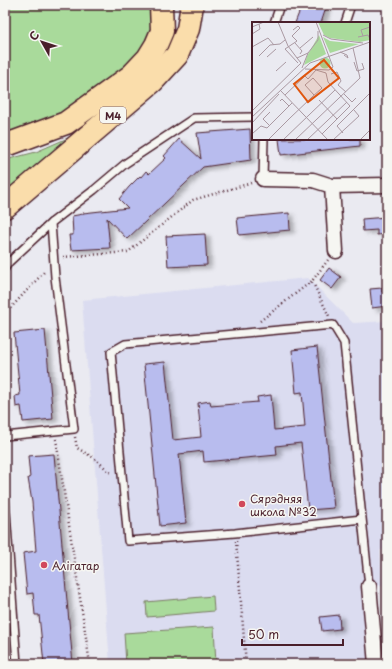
<svg xmlns="http://www.w3.org/2000/svg" width="392" height="669" viewBox="0 0 392 669" font-family="'Playpen Sans',sans-serif">
<style>
.built{fill:#dbdcf0}
.green{fill:#a9da9b;stroke:#7a7c63}
.building{fill:#b8bcee;stroke:#4a1f2b;filter:url(#shadow)}
.lines{fill:none;stroke-linecap:round;stroke-linejoin:round}
.lane-casing{stroke:#4a1f2b;stroke-width:10}
.street-casing{stroke:#4a1f2b;stroke-width:17}
.primary-casing{stroke:#4a1f2b;stroke-width:25}
.path{stroke:#4a1f2b;stroke-width:2.5;stroke-dasharray:1 3;stroke-linecap:butt}
.lane{stroke:#f6f6f2;stroke-width:7}
.street{stroke:#f6f6f2;stroke-width:14}
.primary{stroke:#faddab;stroke-width:22}
.poi-dot{fill:#d1495b;stroke:#f6f6f2;stroke-width:1.5}
.labels{text-anchor:middle;dominant-baseline:central;stroke-width:3;stroke-linejoin:round;paint-order:stroke}
.shield{fill:#f6f6f2;stroke:#7e6067;stroke-width:1}
.shield-label{font-size:10px;font-weight:bold;fill:#4a1f2b}
.poi-label{font-size:11px;fill:#4a1f2b;stroke:#f6f6f2;text-anchor:start}
.inset-road{fill:none;stroke:#aa99a2;stroke-width:1}
.view{fill:#e0560e;fill-opacity:0.15;stroke:#e0560e;stroke-width:2}
.inset-edge{fill:none;stroke:#4a1f2b;stroke-width:2}
</style>
<defs>
<filter id="shadow"><feDropShadow dx="4.5" dy="2.5" stdDeviation="2" flood-color="#0004"/></filter>
</defs>
<rect width="100%" height="100%" fill="#eaeaf1"/>
<filter id="ink" filterUnits="userSpaceOnUse"><feTurbulence type="fractalNoise" baseFrequency=".025" numOctaves="2"/><feDisplacementMap in="SourceGraphic" scale="8" xChannelSelector="R" yChannelSelector="G"/><feConvolveMatrix kernelMatrix="1 2 1 2 8 2 1 2 1" color-interpolation-filters="sRGB"/></filter>
<g filter="url(#ink)">
<path class="built" d="M308,278L353,323L387,321V549L380,550L382,585L361,587L368,664H110L82,300Z"/>
<g class="green">
<path d="M5,5H151L152,26L148,46L124,74L38,131L5,137Z"/>
<path d="M77,134L5,194V160L36,152Z"/>
<path d="M213,596L214,611L147,617L146,602Z"/>
<path d="M214,627L216,664H126L124,633Z"/>
</g>
<g class="building">
<path d="M302,5H327L321,23H295Z"/>
<path d="M250,129L251,160L203,167L127,239L107,218L110,248L71,250L69,235H73L72,216L83,214V213L128,208L119,199L129,187L140,176L141,177L146,171L149,174L166,158L164,156L179,139L201,159L197,133Z"/>
<path d="M279,139H360V146L281,155Z"/>
<path d="M289,213L290,230L239,235L237,218Z"/>
<path d="M387,217V234L377,235V230L363,231L362,219Z"/>
<path d="M205,234L207,265L168,267L166,236Z"/>
<path d="M329,268L341,277L332,289L320,280Z"/>
<path d="M382,288V292H387V306L372,308L370,289Z"/>
<path d="M45,330L53,419L23,422L21,406L16,407L15,396L20,395L14,333Z"/>
<path d="M317,347L334,508L308,510L301,443L276,446L277,455L204,462L203,451L179,454L186,523L160,526L144,364L165,362L173,440L201,437L198,403L210,401L211,406L258,402L257,397L271,395L274,430L305,427L302,392L296,393L292,350Z"/>
<path d="M54,454L66,590L73,664H44L39,615H35L33,593L27,594L23,553L36,551L32,502L28,478H30L28,456Z"/>
<path d="M339,615L340,629L322,631L320,617Z"/>
</g>
<g class="lines">
<defs>
<g id="lane">
<path d="M274,23L280,5"/>
<path d="M345,23L351,5"/>
<path d="M263,179L264,139"/>
<path d="M5,268L9,262L51,223"/>
<path d="M5,436L74,429L55,277L51,223L94,190L126,163L194,118L253,117"/>
<path d="M5,498L17,664"/>
<path d="M362,519L235,533L128,541L111,352L125,344L333,325L344,343L369,586"/>
</g>
<g id="street">
<path d="M263,179L313,180L332,186L387,185"/>
<path d="M332,186L336,251"/>
<path d="M369,586L376,664"/>
</g>
<g id="primary">
<path d="M5,142L12,143L66,123L131,76L148,58L156,45L162,31L161,5"/>
<path d="M5,207L153,81L177,55L188,29L192,5"/>
</g>
</defs>
<use href="#lane" class="lane-casing"/>
<use href="#street" class="street-casing"/>
<use href="#primary" class="primary-casing"/>
<g class="path">
<path d="M63,257L128,252L193,200L251,183"/>
<path d="M328,260L312,281L329,316"/>
<path d="M5,314L45,271"/>
<path d="M260,321L312,281"/>
<path d="M75,437L77,448L94,458L112,474"/>
<path d="M56,439L90,664"/>
<path d="M236,541L246,664"/>
</g>
<use href="#lane" class="lane"/>
<use href="#street" class="street"/>
<use href="#primary" class="primary"/>
</g>
</g>
<g class="poi-dot">
<circle cx="242" cy="504" r="4"/>
<circle cx="44" cy="565" r="4"/>
</g>
<g class="labels">
<rect class="shield" x="100" y="107" width="26" height="16" rx="3"/>
<g class="shield-label">
<text x="113" y="115">М4</text>
</g>
<g class="poi-label">
<text x="250" y="498">Сярэдняя<tspan x="250" dy="13">школа №32</tspan></text>
<text x="52" y="565">Алігатар</text>
</g>
</g>
<g transform="translate(252 22)">
<rect width="118" height="118" fill="#eaeaf1"/>
<path d="M66,0H118V18L108,20L78,16L72,13ZM67,13L74,32L52,43L55,34ZM71,15L78,19L107,22L78,31ZM67.5 41a5.5 5.5 0 1 1 11 0a5.5 5.5 0 1 1-11 0Z" fill="#a9da9b"/>
<path class="inset-road" d="M26,0L36,24L45,36L56,31M0,5L12,0M41,8L46,4L48,6L40,14L45,19L33,27L46,41M0,12L8,7L7,2M71,13L79,17L111,21M111,14L109,8L118,5M106,15L116,13L118,17M43,21L50,29L48,32M0,25L16,16L22,23M48,26L61,15M88,30L95,33L96,36L92,33M7,34L18,23L28,22L33,18M15,35L24,27M102,40L105,49L112,47L110,41M50,46L56,31L66,18V9M53,47L77,48L81,45L64,0M24,49L34,40M79,52L85,50L89,59L86,63L94,70M28,68L76,118M92,72L100,80L104,76M33,73L53,54L56,57L64,48L74,51L76,60L98,84L70,112M67,78L85,97M28,79L30,77L37,84M0,89L49,41L45,36M0,95L58,41L118,20M0,101L27,72M17,103L11,97L18,90M91,111L85,104L118,71M0,112L9,104L15,106L40,81M16,118L38,96L59,76L70,66L61,56L53,63L62,73M31,118L83,68M43,118L108,56L101,26M55,118L95,80M81,118L107,94L102,88M108,118L118,108"/>
<path class="view" d="M72,38L87,56L56,80L42,62Z"/>
<rect width="118" height="118" class="inset-edge"/>
</g>
<rect width="392" height="669" fill="none" stroke="#f6f6f2" stroke-width="20"/>
<rect x="10" y="10" width="372" height="649" fill="none" stroke="#4a1f2b" stroke-width="1.5" filter="url(#ink)"/>
<g transform="translate(42 42) rotate(309)" stroke="#f6f6f2" stroke-width="3" paint-order="stroke">
<path d="M0-3L7 15L0 10L-7 15Z" fill="#4a1f2b"/>
<text y="-6" font-size="11" font-weight="bold" text-anchor="middle" fill="#4a1f2b">С</text>
</g>
<path d="M242 639v6h101v-6" fill="none" stroke="#4a1f2b" stroke-width="2"/>
<text x="248" y="639" font-size="12" fill="#4a1f2b" stroke="#f6f6f2" stroke-width="3" paint-order="stroke">50 m</text>
</svg>
